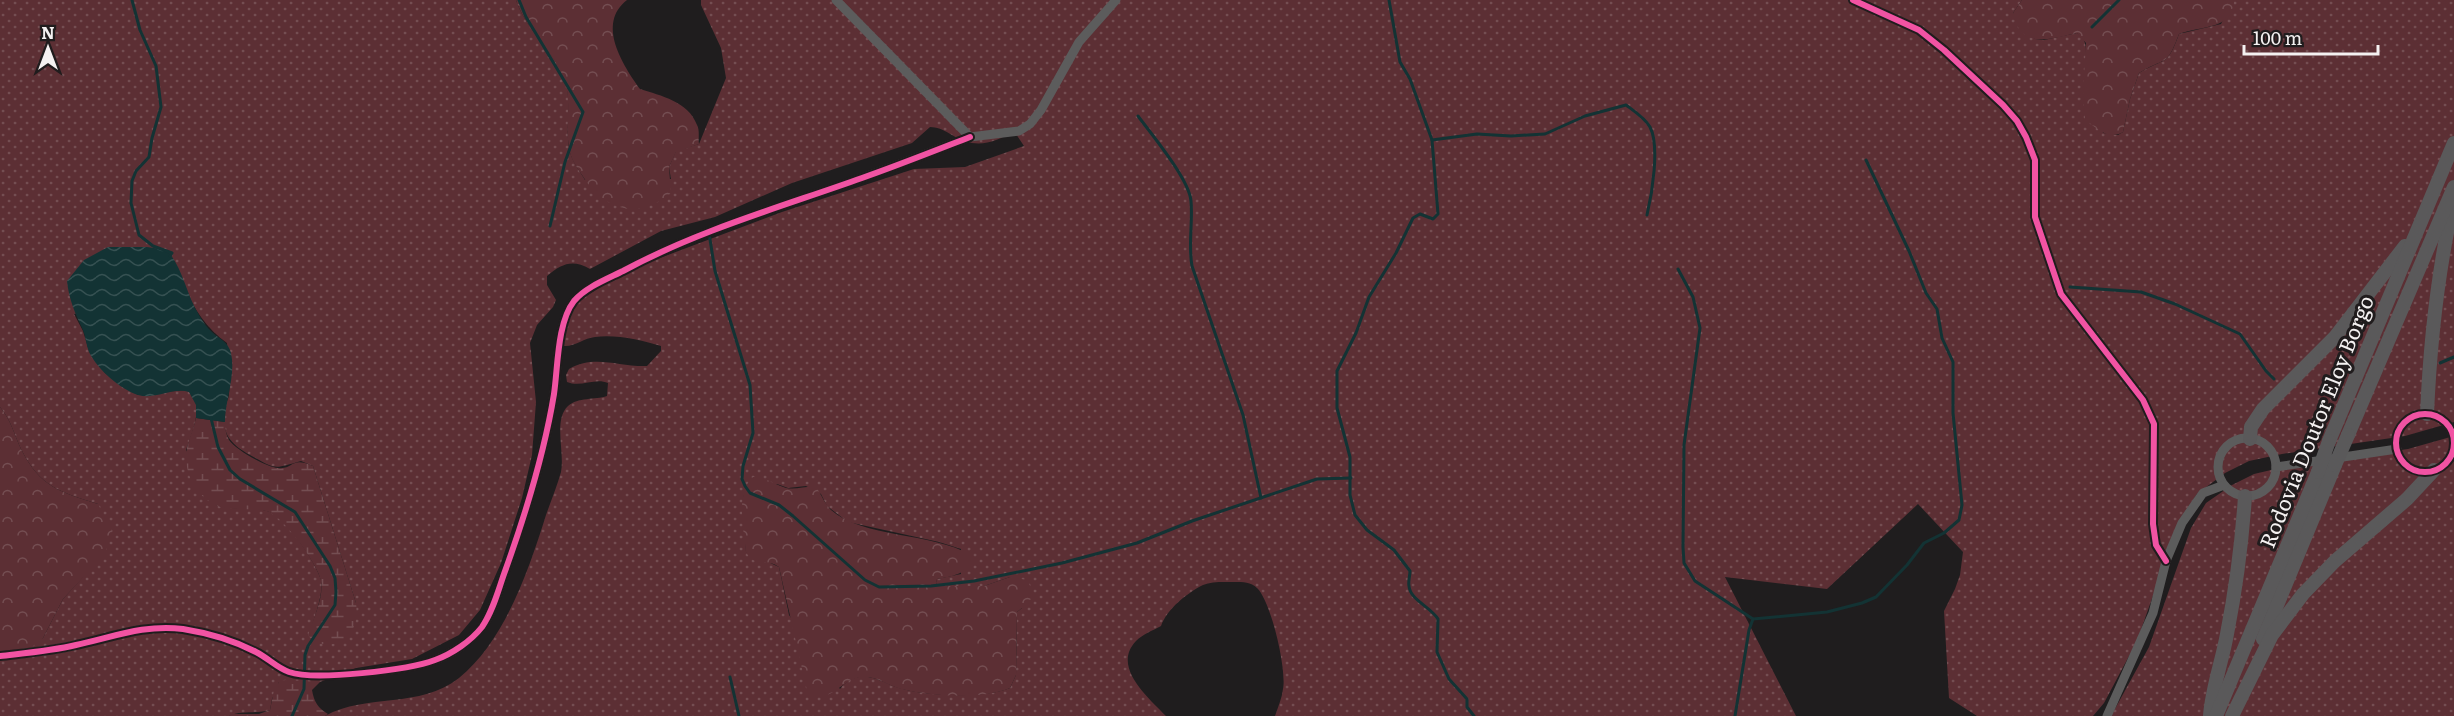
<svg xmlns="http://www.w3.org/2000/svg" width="2454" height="716" viewBox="0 0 2454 716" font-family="Literata,serif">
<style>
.grass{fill:url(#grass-dots);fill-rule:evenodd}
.forest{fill:url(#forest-crowns)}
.wetland{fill:url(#wetland-marsh)}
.water{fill:url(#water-waves)}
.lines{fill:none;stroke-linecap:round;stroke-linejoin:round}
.stream{stroke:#133334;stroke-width:3}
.minor{stroke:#5c5c5c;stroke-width:9}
.highway{stroke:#5a595a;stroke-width:14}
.highway-bridge{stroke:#5a595a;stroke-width:14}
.cycleway-casing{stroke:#201c1d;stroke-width:10}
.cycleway{stroke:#f153a3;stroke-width:6}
.labels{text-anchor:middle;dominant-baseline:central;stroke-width:6;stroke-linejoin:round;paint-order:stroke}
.street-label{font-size:21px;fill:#f4f1f1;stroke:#201c1d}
</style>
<defs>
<pattern id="grass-dots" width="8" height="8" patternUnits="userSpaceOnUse" patternTransform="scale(1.5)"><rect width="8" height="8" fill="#5c2f34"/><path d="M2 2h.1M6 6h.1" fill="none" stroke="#744e52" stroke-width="1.8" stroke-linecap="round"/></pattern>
<pattern id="forest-crowns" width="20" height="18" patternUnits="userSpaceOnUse" patternTransform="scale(1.5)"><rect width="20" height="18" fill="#5c2f34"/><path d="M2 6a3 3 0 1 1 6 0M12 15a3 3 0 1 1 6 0" fill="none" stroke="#744e52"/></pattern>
<pattern id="wetland-marsh" width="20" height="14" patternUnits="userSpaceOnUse" patternTransform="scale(1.5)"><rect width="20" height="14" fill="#5c2f34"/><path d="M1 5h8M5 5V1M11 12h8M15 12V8" fill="none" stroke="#744e52"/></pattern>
<pattern id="water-waves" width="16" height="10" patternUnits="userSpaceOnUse" patternTransform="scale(1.5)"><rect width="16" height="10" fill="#133334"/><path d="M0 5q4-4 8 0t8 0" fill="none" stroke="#365152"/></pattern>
</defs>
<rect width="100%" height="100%" fill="#1f1d1e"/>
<g class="grass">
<path d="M0,0H516C525,28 550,47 563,74C573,97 565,124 569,148C571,160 579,170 585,180L671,179L669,167L676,151L699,144L726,78L721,48L701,5V0H2022L2013,13L2035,39L2044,40L2077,33C2086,39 2086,45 2086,56L2103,133L2118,135L2123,132L2130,99L2139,73C2166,57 2167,67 2179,34L2221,24L2233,0H2454V422L2405,436L2282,454L2249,461L2225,473L2197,494L2179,522L2137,641L2104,703L2093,716H1977L1949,698L1944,611L1955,589L1960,575L1963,552L1918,504L1827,589L1725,577L1796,716H1275C1278,707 1282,698 1283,689C1287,670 1271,601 1257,588C1251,582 1243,582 1235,582C1225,582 1212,581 1203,585C1187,593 1167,609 1161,626C1152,631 1143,634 1136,641C1111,667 1149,698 1166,716H325C367,693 420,709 459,678C505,641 529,569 546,515C551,501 557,486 561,472C565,452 553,420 568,406C578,397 595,400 607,396L608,383C595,377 581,388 567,382L566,375L569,369C595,354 618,367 647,366L661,351V346C642,340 615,334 595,337C584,338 574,347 564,346L560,337L575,303L610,281L644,264L782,212L914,169L965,167L1024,146L1014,131C993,144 974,149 952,135C945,131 939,127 930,127L912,143L792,183L715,217L661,231L590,269C573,259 562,263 547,276V285L556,300L553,307L537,325L530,343L536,402L532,455L522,498L501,563L480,610L459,635L412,659L356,668L320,682H279L272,699L270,710C257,714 241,710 229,716H0V657L43,638L63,599L83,577L98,504C60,492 40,487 21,449C14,434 11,420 0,407ZM184,286C194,309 206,328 227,343C228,359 231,378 229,394C229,398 226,403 225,407C221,433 229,443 250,455C277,470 273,469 301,461L313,466L356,603L309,635C313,621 324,594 321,580C316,563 285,515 267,511C250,506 233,511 216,505L186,450C191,435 208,397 185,390L138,395L124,387L105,373L89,351L83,331L74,314ZM777,484L788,488L806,486L821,494L827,506L848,522L939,542L961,549V574L937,579L936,583L940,586H984L1010,577L1022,608L1017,612L1016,675L1010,688C984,699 925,696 899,688C889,685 878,678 868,677C857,675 846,681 840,689L789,615L779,567L746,552L743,496Z"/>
<path d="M2454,436V716H2111L2149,647L2191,528L2206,503L2232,485L2254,474L2284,467L2408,449Z"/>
</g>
<g class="forest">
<path d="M516,0H627C596,24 623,65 640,89C661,96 688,101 697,125C700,130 698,139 699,144L676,152L669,167L671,193C659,204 636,213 620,207C601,200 593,192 582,175C576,166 570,158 569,147C565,123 573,96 562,74C550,47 525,28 516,0Z"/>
<path d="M2022,0H2233L2234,2C2230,31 2202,25 2179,34C2166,68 2167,56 2139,73L2130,99L2123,132C2108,141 2096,128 2085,119L2083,92L2086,43L2077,33C2050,39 2020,50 2013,13Z"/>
<path d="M0,407C11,420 14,434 21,449C40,487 60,492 98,504L112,531L105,554L63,599L43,638L22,655L0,657Z"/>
<path d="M753,477C766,477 775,485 786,488C796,490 806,486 816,487C821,494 825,504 831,510C862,538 931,532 971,555L972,560C966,575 952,576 937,579L936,583L940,586H984L1010,577L1027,580C1038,598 1030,601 1017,612L1016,675L1010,688C982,700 930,696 901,689C889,686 878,677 866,677C841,676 836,703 808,695L779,567C768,558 754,568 746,552C744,530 735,493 753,477Z"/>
</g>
<g class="wetland">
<path d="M196,418L225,422C225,428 226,435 229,440C236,450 266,467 278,468C294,470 290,456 313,466L356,603C359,626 349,647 324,644C316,644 312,641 308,635C313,619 324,598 321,581C319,566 282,514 266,511C253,508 239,510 225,508C199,503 182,474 187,448C189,438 194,428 196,418Z"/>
<path d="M285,680L320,682L312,690C314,702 318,708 328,714L325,716H229L232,714H259L270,710L274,690L279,682Z"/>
</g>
<path class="water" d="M108,247H147L167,250C183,268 186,294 199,315C203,322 207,328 213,333C221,340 228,342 231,353C236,376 225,400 225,422L196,418V405L189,392C172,387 156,400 138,395C120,389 98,370 89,352C86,345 86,337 83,330C75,313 69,300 67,281L84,260Z"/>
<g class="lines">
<g class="stream">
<path d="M132,0L140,30L156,66L161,107L152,138L149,157L136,171L132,181L131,203L139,235L153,246L172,253L170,256"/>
<path d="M519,0L526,17L583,112L565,162L550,226"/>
<path d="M1389,0L1400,62L1410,79L1432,140L1438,214L1433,219L1420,214L1413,218L1396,253L1369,297L1356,333L1337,371V408L1350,457V495L1355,515L1367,530L1394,550L1410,571C1410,576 1408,581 1409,586C1410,600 1431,607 1438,619L1437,652L1449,679L1467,699V707L1474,716"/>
<path d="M2092,27L2119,0"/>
<path d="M1138,116C1152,135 1189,179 1191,201C1193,223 1188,244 1192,266L1243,415L1261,498"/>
<path d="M1432,140L1477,134L1511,136L1545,134L1585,116L1626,105C1634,111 1645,118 1650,127C1660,146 1652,194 1647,215"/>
<path d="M709,233L715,271L750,385L753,433L743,466L742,479L745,486L750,493L779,505L793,516L865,580L879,587L931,586L974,581L1062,563L1137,543L1192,521L1317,479L1351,478"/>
<path d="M1678,269L1693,297L1700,328L1684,445L1683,547L1684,563L1695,581L1753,619L1827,612L1862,603L1876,597L1907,565L1924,543L1944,533L1959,520L1962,505L1953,413V362L1942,338L1937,309L1926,293L1909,251L1866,160"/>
<path d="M2070,287L2141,292L2175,304L2240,334L2266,371L2274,379"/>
<path d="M2440,363L2454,357"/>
<path d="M211,418L218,447L230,470L240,479L295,512L330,566L335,578L336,592L335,605L308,646L305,655L304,689L292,716"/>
<path d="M730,677L739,716"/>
<path d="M1735,716L1749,630L1753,619"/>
</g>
<g class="minor">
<path d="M836,0L970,137L1019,131L1030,124L1041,110L1079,42L1116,0"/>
<path d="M1853,0L1919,30L1944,50L2003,105L2017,121L2026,137L2035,160V217L2061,294L2143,400L2154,424L2153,524L2156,545L2166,561"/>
<circle cx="2425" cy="443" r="29"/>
<circle cx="2247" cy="467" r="29"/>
<path d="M2276,467L2397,449"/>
<path d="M0,656C26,653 51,651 76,645C113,637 145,624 183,629C208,633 235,641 256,652C268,658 277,668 289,672C315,681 409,670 435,660C452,654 471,641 482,627C493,611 498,591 504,574C525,516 544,455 554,394C558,367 557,323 574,301C586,287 607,279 623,271C699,230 781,207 862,178C899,165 934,151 970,137"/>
<path d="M2107,716L2153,613L2166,561L2182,523L2203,493L2224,485"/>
</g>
<g class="highway">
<path d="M2427,414C2430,344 2437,277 2452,208"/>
<path d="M2348,435L2454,187"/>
<path d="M2250,439L2251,427L2263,409L2335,337L2405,246"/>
<path d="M2329,441L2454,143"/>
<path d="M2263,639L2335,465"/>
<path d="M2210,716C2212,688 2222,662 2227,634C2236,588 2242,542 2245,496"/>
<path d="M2216,716L2318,472"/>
<path d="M2232,716L2272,635L2303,594L2335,561L2407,499L2434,470"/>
</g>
<g class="highway-bridge">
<path d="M2335,465L2348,435"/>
<path d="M2318,472L2329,441"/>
</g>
<defs>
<g id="cycleway">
<path d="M1853,0L1919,30L1944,50L2003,105L2017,121L2026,137L2035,160V217L2061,294L2143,400L2154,424L2153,524L2156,545L2166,561"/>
<circle cx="2425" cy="443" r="29"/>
<path d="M0,656C26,653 51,651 76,645C113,637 145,624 183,629C208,633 235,641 256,652C268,658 277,668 289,672C315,681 409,670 435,660C452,654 471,641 482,627C493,611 498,591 504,574C525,516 544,455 554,394C558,367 557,323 574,301C586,287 607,279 623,271C699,230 781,207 862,178C899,165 934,151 970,137"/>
</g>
</defs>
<use href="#cycleway" class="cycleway-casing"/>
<use href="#cycleway" class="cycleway"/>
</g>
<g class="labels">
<g class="street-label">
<text transform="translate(2315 421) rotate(-68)">Rodovia Doutor Eloy Borgo</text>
</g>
</g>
<g transform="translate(48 48)" stroke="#201c1d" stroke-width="4.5" paint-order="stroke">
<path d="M0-4.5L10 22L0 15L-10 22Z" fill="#f4f1f1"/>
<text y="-9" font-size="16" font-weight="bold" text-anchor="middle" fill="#f4f1f1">N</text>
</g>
<path d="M2244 45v9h134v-9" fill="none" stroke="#f4f1f1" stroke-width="3"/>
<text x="2253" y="45" font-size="18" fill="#f4f1f1" stroke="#201c1d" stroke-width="4.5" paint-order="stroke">100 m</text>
</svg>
